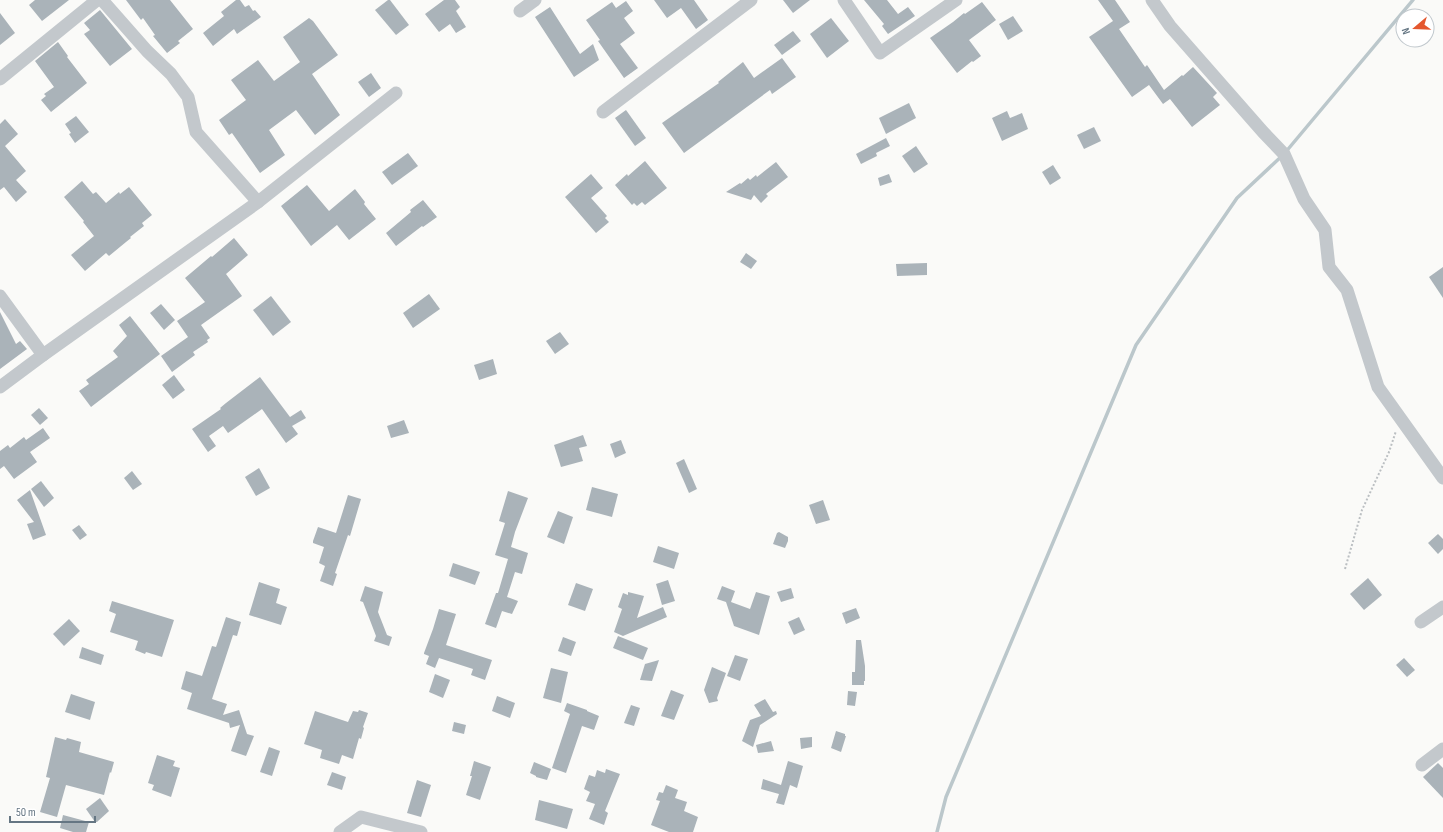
<svg xmlns="http://www.w3.org/2000/svg" width="1443" height="832" viewBox="0 0 1443 832" font-family="'Sofia Sans Condensed',sans-serif">
<style>
.lines{fill:none;stroke-linecap:round;stroke-linejoin:round}
.stream{stroke:#bbc7cb;stroke-width:3.5}
.building{fill:#aab3b9}
.path{stroke:#bbbfc2;stroke-width:2;stroke-dasharray:2 2;stroke-linecap:butt}
.minor{stroke:#c3c8cc;stroke-width:13}
</style>
<rect width="100%" height="100%" fill="#fafaf8"/>
<g class="lines">
<path class="stream" d="M937,832L946,797L1136,345L1237,198L1284,154L1413,0"/>
</g>
<g class="building">
<path d="M35,0H69L42,21L29,5Z"/>
<path d="M126,0H170L193,29L178,41L180,43L167,53L153,36L155,35L143,18L141,20Z"/>
<path d="M236,0H240L245,7L249,5L253,11L255,10L261,17L237,34L234,29L213,46L203,33L224,16L221,12Z"/>
<path d="M388,0H390L409,25L396,35L375,10Z"/>
<path d="M444,0H455L460,7L456,11L466,27L456,33L450,24L439,32L425,14Z"/>
<path d="M654,0H694L708,20L696,29L681,8L667,18Z"/>
<path d="M783,0H810L793,13Z"/>
<path d="M864,0H887L898,14L908,7L915,16L888,34L882,26L884,24Z"/>
<path d="M1098,0H1115L1130,22L1119,29L1145,67L1147,65L1164,90L1182,75L1183,76L1193,67L1217,93L1213,97L1220,105L1192,127L1170,99L1163,104L1149,85L1132,97L1089,37L1113,21Z"/>
<path d="M626,1L633,11L624,18L635,33L620,44L638,68L624,78L598,41L600,40L586,20L612,2L616,8Z"/>
<path d="M982,2L996,20L969,40L981,56L973,62L972,61L957,73L930,38L953,22L964,13L965,14Z"/>
<path d="M550,7L580,54L593,44L599,60L574,77L535,17Z"/>
<path d="M100,10L132,49L110,66L84,34L90,30L84,23Z"/>
<path d="M0,13L15,33L0,45Z"/>
<path d="M1013,16L1023,31L1008,40L999,24Z"/>
<path d="M309,18L313,21L338,55L312,74L340,115L315,135L296,110L269,130L285,155L260,173L232,133L229,135L219,120L246,100L231,80L258,60L274,81L300,62L283,37Z"/>
<path d="M831,18L849,41L827,58L810,34Z"/>
<path d="M793,31L801,41L782,55L774,45Z"/>
<path d="M58,42L68,56L67,57L87,83L51,112L41,100L46,96L44,94L54,87L35,61Z"/>
<path d="M782,58L796,77L772,94L770,90L684,153L662,123L719,83L718,82L743,62L754,78Z"/>
<path d="M371,73L381,88L369,97L358,82Z"/>
<path d="M909,103L916,118L886,134L879,118Z"/>
<path d="M626,110L646,138L635,146L615,118Z"/>
<path d="M1007,111L1010,118L1022,113L1028,129L1002,141L992,118Z"/>
<path d="M76,116L89,132L75,143L69,134L71,133L65,124Z"/>
<path d="M5,119L18,134L5,146L26,171L16,180L27,192L16,202L4,187L0,190V124Z"/>
<path d="M1094,127L1101,141L1084,149L1077,135Z"/>
<path d="M886,138L890,146L876,153L877,156L861,164L856,154Z"/>
<path d="M916,146L928,164L914,173L902,156Z"/>
<path d="M408,153L418,166L392,185L382,172Z"/>
<path d="M645,161L667,188L645,205L642,202L637,206L634,203L632,205L615,185L627,174L628,176Z"/>
<path d="M776,162L788,177L766,194L768,196L761,203L754,195L751,200L726,192L740,183L741,184L748,178L750,180L756,175L757,177Z"/>
<path d="M1053,165L1061,178L1050,185L1042,172Z"/>
<path d="M591,174L603,188L591,198L607,216L605,218L609,222L596,233L565,197Z"/>
<path d="M889,174L892,182L880,186L878,178Z"/>
<path d="M82,181L93,194L96,192L106,203L119,192L120,194L129,187L152,215L142,223L144,226L130,237L131,238L126,242L109,256L106,253L85,271L71,255L94,236L83,222L84,221L64,197Z"/>
<path d="M307,185L329,211L355,189L365,202L364,204L376,219L349,240L337,225L311,246L281,206Z"/>
<path d="M423,200L437,217L423,227L422,226L396,246L386,233L411,212L410,210Z"/>
<path d="M234,238L248,255L226,274L242,296L201,325L210,338L207,340L208,342L193,352L195,355L172,372L161,356L188,337L177,321L205,302L185,278L211,256L212,257Z"/>
<path d="M746,253L757,261L751,269L740,262Z"/>
<path d="M927,263V275L897,276L896,264Z"/>
<path d="M1443,267V298L1429,277Z"/>
<path d="M429,294L440,309L413,328L403,313Z"/>
<path d="M271,296L291,322L273,336L253,310Z"/>
<path d="M161,304L175,320L164,330L150,313Z"/>
<path d="M0,312L16,344L20,341L27,349L0,369Z"/>
<path d="M130,316L160,354L91,407L79,391L89,384L86,380L118,357L113,351L127,336L119,325Z"/>
<path d="M560,332L569,344L555,354L546,341Z"/>
<path d="M493,359L497,374L479,380L474,365Z"/>
<path d="M174,375L185,390L173,399L162,385Z"/>
<path d="M260,377L290,417L301,410L306,418L292,426L298,434L286,443L262,409L228,433L223,426L209,436L216,446L208,452L192,429L221,409L220,408L226,403Z"/>
<path d="M39,408L48,418L40,425L31,415Z"/>
<path d="M404,420L409,433L391,438L387,426Z"/>
<path d="M43,428L50,438L30,452L37,462L14,479L4,466L0,469V451L8,445L10,448L24,437L26,440Z"/>
<path d="M583,435L587,446L579,448L583,461L561,467L554,445Z"/>
<path d="M621,440L626,453L615,458L610,444Z"/>
<path d="M684,459L697,489L689,493L676,463Z"/>
<path d="M259,468L270,488L256,496L245,477Z"/>
<path d="M132,471L142,484L133,490L124,478Z"/>
<path d="M41,481L54,498L44,507L31,489Z"/>
<path d="M592,487L618,494L612,517L586,510Z"/>
<path d="M30,490L46,535L33,540L27,524L34,522L17,500Z"/>
<path d="M508,491L528,498L515,532L511,547L528,553L522,574L515,572L507,597L518,601L512,614L502,611L496,628L485,624L496,593H498L508,559L495,555L505,523L499,521Z"/>
<path d="M348,495L361,499L350,536L348,535L335,573L337,574L333,586L320,581L325,566L319,563L324,547L313,543V541L318,527L336,533Z"/>
<path d="M823,500L830,520L816,524L809,505Z"/>
<path d="M558,511L573,517L564,544L547,537Z"/>
<path d="M79,525L87,535L80,540L72,530Z"/>
<path d="M779,532L788,537V541L785,548L773,544L777,533Z"/>
<path d="M1438,534L1443,539V549L1438,554L1428,543Z"/>
<path d="M658,546L679,553L674,569L653,562Z"/>
<path d="M453,563L480,572L475,585L449,576Z"/>
<path d="M1368,578L1382,595L1364,610L1350,594Z"/>
<path d="M668,580L675,601L662,605L656,584Z"/>
<path d="M259,582L280,589L276,603L287,607L281,625L249,615Z"/>
<path d="M576,583L593,589L585,611L568,605Z"/>
<path d="M365,586L383,592L378,612L387,635L392,637L389,646L374,641L376,636L363,602L360,601Z"/>
<path d="M722,586L735,591L731,602L750,609L756,592L770,596L759,635L734,626L726,602L717,599Z"/>
<path d="M791,588L794,598L781,602L777,592Z"/>
<path d="M628,592L644,596L637,618L663,607L667,617L623,636L614,632L622,609L618,607L623,593L628,595Z"/>
<path d="M112,601L174,620L162,657L146,652L145,654L135,650L138,641L110,632L116,614L109,611Z"/>
<path d="M856,608L860,618L846,624L842,613Z"/>
<path d="M439,609L456,614L446,645L492,660L485,680L471,675L473,669L439,658L435,668L426,664L429,656L424,654V653L433,629Z"/>
<path d="M226,617L241,622L237,636L233,635L212,699L227,704L223,715L239,710L247,734L254,736L246,756L231,751L240,725L230,728L229,723L187,709L192,693L181,689L186,671L202,676L212,646L216,647Z"/>
<path d="M799,617L805,630L794,635L788,622Z"/>
<path d="M69,619L80,631L64,646L53,634Z"/>
<path d="M618,636L648,648L643,660L613,648Z"/>
<path d="M563,637L576,642L571,656L558,651Z"/>
<path d="M856,640H861L865,666V681H864V685H852V672H855Z"/>
<path d="M82,647L104,655L101,665L79,658Z"/>
<path d="M735,655L748,659L740,681L727,676Z"/>
<path d="M1404,658L1415,670L1407,677L1396,665Z"/>
<path d="M659,660L652,681L640,680L645,664Z"/>
<path d="M712,667L726,673L717,698L718,701L709,703L704,690Z"/>
<path d="M551,668L568,672L561,703L543,698Z"/>
<path d="M435,674L450,680L443,698L429,692Z"/>
<path d="M671,690L684,695L674,720L661,716Z"/>
<path d="M848,691L857,692L855,706L847,705Z"/>
<path d="M71,694L95,702L90,720L65,712Z"/>
<path d="M497,696L515,703L510,718L492,711Z"/>
<path d="M765,699L773,712L776,711L777,714L760,725L753,747L742,741L750,720L761,716L754,705Z"/>
<path d="M567,703L587,710V711L599,716L594,730L582,726L566,773L552,768L570,714L564,711Z"/>
<path d="M631,705L640,708L634,726L624,723Z"/>
<path d="M359,710L368,713L363,727L364,728L361,739L359,738L353,759L342,755L339,764L320,758L322,750L304,744L315,711L348,722L353,711L358,712Z"/>
<path d="M454,722L466,725L464,734L452,731Z"/>
<path d="M836,731L845,734V736H846L841,752L831,748Z"/>
<path d="M55,737L66,740L67,738L81,742L79,752L114,762L111,773L110,772L104,795L66,785L57,817L40,812L50,778L46,777Z"/>
<path d="M812,737V747L801,749L800,738Z"/>
<path d="M771,741L774,751L758,753L756,745Z"/>
<path d="M269,747L280,751L272,776L260,772Z"/>
<path d="M157,755L175,761L173,766L180,768L171,797L152,790L154,785L148,783Z"/>
<path d="M474,761L491,767L480,800L466,795L472,776H470Z"/>
<path d="M788,761L803,766L797,788L790,785L784,805L776,803L779,794L761,789L763,779L781,785Z"/>
<path d="M534,762L551,769L547,780L536,777V776L530,773Z"/>
<path d="M1438,763L1443,768V798L1423,777Z"/>
<path d="M606,769L620,774L605,811L608,813L604,825L589,819L595,804L586,801L590,792L584,789L589,775L595,777L597,770L605,773Z"/>
<path d="M332,772L346,777L342,790L327,785Z"/>
<path d="M417,780L431,785L421,817L407,813Z"/>
<path d="M666,785L678,790L675,798L687,802L684,811L698,817L693,832H669L651,825L660,801L656,800L659,792L663,793Z"/>
<path d="M100,798L109,811L97,822H95L86,809Z"/>
<path d="M539,800L573,809L567,829L535,820Z"/>
<path d="M63,815L89,822L86,832H73L60,828Z"/>
</g>
<g class="lines">
<path class="path" d="M1345,569L1362,510L1389,452L1396,431"/>
<g class="minor">
<path d="M102,0L147,51L171,74L188,97L196,132L258,202"/>
<path d="M844,0L880,53L956,0"/>
<path d="M1152,0L1170,26L1263,132L1284,154L1304,199L1325,230L1329,267L1347,290L1378,387L1443,478"/>
<path d="M520,11L535,0"/>
<path d="M0,79L97,0"/>
<path d="M603,112L751,0"/>
<path d="M0,296L43,355"/>
<path d="M0,387L43,355L258,202L396,93"/>
<path d="M1421,622L1443,607"/>
<path d="M1422,765L1443,749"/>
<path d="M340,832L361,817L421,832"/>
</g>
</g>
<g transform="translate(1415 28) rotate(251)"><circle r="19" fill="#ffffff" stroke="#c1c8cd"/>
<path d="M0-3L7 15L0 10L-7 15Z" fill="#e4572e"/>
<text y="-6" font-size="11" font-weight="bold" text-anchor="middle" fill="#657683">N</text>
</g>
<path d="M10 816v6h85v-6" fill="none" stroke="#657683" stroke-width="2"/>
<text x="16" y="816" font-size="12" fill="#657683" stroke="#ffffff" stroke-width="3" paint-order="stroke">50 m</text>
</svg>
